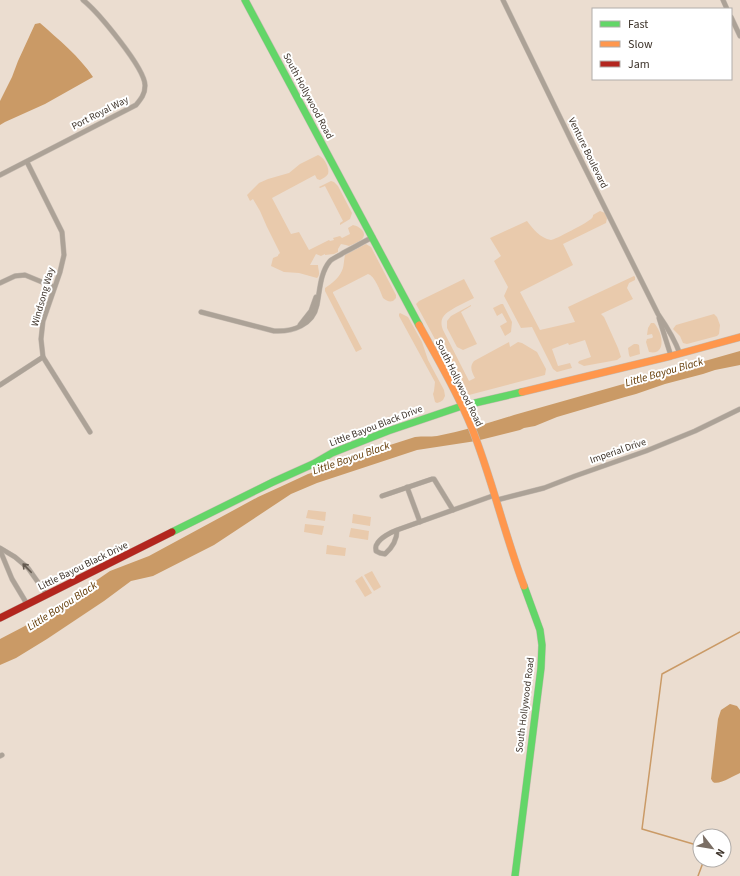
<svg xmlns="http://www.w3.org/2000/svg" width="740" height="876" viewBox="0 0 740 876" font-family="'Source Sans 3',sans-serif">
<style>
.green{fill:#e9caac}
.water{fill:#ca9a66}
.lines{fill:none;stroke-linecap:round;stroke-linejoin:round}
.stream{stroke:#ca9a66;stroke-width:1.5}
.street-casing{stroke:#c6bbb1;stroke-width:5.5}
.fast-casing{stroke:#c6bbb1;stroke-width:8}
.slow-casing{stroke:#c6bbb1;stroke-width:8}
.jam-casing{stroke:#c6bbb1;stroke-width:8}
.street{stroke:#aca297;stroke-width:4.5}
.fast{stroke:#63d668;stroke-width:7}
.slow{stroke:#ff974d;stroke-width:7}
.jam{stroke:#b3261e;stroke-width:7}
.oneway{stroke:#645a50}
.labels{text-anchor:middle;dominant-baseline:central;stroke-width:4;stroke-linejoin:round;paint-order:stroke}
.street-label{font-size:10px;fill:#3d332a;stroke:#fff}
.water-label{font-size:11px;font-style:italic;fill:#603700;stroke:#fff}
</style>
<rect width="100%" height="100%" fill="#ebddd0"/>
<g class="green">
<path d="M318,155C324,157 330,168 328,174C326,177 323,178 320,180L317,179L315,175L272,198L291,234L299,232L309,250L329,240L330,241L334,240L333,238L340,236L342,238L350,234L348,228L353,225C358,226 367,231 363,238C360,242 353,244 349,246L346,245L341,244L338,249V252L334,254L325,255V254L321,256L316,254L310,265H318C318,270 321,274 317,278L299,273L284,272L271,266L273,258L278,256V255L280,253L267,227L260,211L253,199L250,201L247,195L259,183L268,179L289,173L300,164Z"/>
<path d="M331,181L334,182L338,186L352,213L350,219L340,225V223L343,221L325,186L320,188L319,187Z"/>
<path d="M600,211L605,213L607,218L606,223L563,244L573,265L520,292L540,330L575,322L568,307L634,276L635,277V280L629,283L627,288L633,299L601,314L604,317L618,348L621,357L617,360L584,366L578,363L579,361L591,357L585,340L569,345L568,343L552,349L558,366L570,363L572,368L557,372L553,369L532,327L521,328L504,296L508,287L494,261L501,256L490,238L527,221C533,229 540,238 551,240C554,240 589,222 592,218C593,217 593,216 593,215Z"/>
<path d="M366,244L371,247L396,295V298L393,301C389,302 387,301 383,298C380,291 375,276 368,274L333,292V293L362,349L356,352L325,291V288C333,283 340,277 343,268C344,264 344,259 345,255Z"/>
<path d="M464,279L474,298C468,301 462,304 456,307C446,313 438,317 443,330L469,381L475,378C472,372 469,367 474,361L509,342L510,347L518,342L522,343L537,352L546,369L545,375L469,395L463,391L416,304L419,301Z"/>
<path d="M501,304H503L512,322L511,332L505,336L500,326L507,322L502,313L497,316L493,308Z"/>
<path d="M471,305V306L461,312L477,344L463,350L457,347L447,328V321L451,316Z"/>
<path d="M400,313L408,317L422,342L428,360L444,390L445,396L443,400L440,402L437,403L435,402L433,394L434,391L435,382L399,316V314Z"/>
<path d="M714,314L717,317L720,325L719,334L717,336L687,344L683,343L680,336L673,329L676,325Z"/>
<path d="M651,323H654C662,331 668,356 649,352L646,342L647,339L652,338L653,337L652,334L647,335L648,328Z"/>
<path d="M634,344H637L639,345L640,354L630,357L629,355L628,348Z"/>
<path d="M308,510L326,512L325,521L306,518Z"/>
<path d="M353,514L371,517L370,526L352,523Z"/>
<path d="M305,524L324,526L322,535L304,532Z"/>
<path d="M351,528L369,531L368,540L349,537Z"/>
<path d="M327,545L346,548L345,556L326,554Z"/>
<path d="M372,571L381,587L374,591L364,575Z"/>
<path d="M362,576L372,593L365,597L355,581Z"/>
</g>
<g class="water">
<path d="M40,23C58,39 80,57 93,77L45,104L5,122L0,125V101L12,77L18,61L35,24Z"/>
<path d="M740,351V365L715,370L703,374L665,384L636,394L625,397L557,417L535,426L524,428L520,430L476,441L417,450L317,483L291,494L214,545L153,576L131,581L104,601L47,639L16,658L0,665V639L46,615L110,571L149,556L258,497L280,487L308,474L346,462L365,453L415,437C423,436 430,437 437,436C463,431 489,423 514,415Z"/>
<path d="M730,704L737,706L740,710V773C735,775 718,786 713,782C712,781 712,780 711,779L718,719L721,710Z"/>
</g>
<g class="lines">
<g class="stream">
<path d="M700,846L642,829L662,674L740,632"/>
<path d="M698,876L704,860"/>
</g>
<defs>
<g id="street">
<path d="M503,0L573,144L658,314C667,327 675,340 680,354"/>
<path d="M723,0L727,9"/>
<path d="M731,17L740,36"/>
<path d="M27,162L62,232L64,255L60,272L43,321L41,339L43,357L90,432"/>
<path d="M0,175L136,105C141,99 145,94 145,86C146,69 97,11 83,0"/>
<path d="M0,283L15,276L25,275L54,287"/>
<path d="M201,312L274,331C293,332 313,325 317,305C320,290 320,273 330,261C333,258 339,256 343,253C353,248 363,242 373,237"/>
<path d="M659,318L671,356"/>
<path d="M300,325L311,311L316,297"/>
<path d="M0,385L43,357"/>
<path d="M407,487L420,522"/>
<path d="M382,496L432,479H434L453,510"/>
<path d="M497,500L544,488L575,476L646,451L695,431L740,409"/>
<path d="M397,530C397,540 393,547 385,554L380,553L376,551C376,548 375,546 377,544C380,538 391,532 397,530L495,495"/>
<path d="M0,548L15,557L28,568L47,595"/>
<path d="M0,550L12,579L27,604"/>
<path d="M0,756L2,755"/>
</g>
<g id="fast">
<path d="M245,0L419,325"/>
<path d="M172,532L273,482L313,464L332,453L388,431L462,406L522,392"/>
<path d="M515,876L541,668L542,645L540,630L524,586"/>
</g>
<g id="slow">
<path d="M419,325C437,358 457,391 471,426C492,478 504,533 524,586"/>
<path d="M522,392L671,356L740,337"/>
</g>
<path id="jam" d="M0,618L172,532"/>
</defs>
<use href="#street" class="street-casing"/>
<use href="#fast" class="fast-casing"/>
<use href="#slow" class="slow-casing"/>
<use href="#jam" class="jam-casing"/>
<use href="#street" class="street"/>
<use href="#fast" class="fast"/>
<use href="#slow" class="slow"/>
<use href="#jam" class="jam"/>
</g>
<defs><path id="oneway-shaft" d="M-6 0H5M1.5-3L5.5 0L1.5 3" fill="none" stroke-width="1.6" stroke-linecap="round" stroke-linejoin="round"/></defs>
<use class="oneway" href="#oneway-shaft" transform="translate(27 568) rotate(-134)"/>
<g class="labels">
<g class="street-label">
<text transform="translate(308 96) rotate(62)">South Hollywood Road</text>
<text transform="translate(100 113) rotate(-27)">Port Royal Way</text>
<text transform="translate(588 153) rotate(64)">Venture Boulevard</text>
<text transform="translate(43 297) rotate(-74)">Windsong Way</text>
<text transform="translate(459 383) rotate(64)">South Hollywood Road</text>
<text transform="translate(376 426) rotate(-21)">Little Bayou Black Drive</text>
<text transform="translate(618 451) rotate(-19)">Imperial Drive</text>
<text transform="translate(83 566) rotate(-26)">Little Bayou Black Drive</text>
<text transform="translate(525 705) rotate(-83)">South Hollywood Road</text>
</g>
<g class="water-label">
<text transform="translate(664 372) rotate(-16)">Little Bayou Black</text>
<text transform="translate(351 458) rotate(-19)">Little Bayou Black</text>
<text transform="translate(62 606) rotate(-33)">Little Bayou Black</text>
</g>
</g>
<rect x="592" y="8" width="140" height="72" fill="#ffffff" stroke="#b1adaa"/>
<rect x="600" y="21" width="20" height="6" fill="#63d668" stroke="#b1adaa"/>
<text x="628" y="28" font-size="12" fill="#3d332a">Fast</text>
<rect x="600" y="41" width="20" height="6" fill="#ff974d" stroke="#b1adaa"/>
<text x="628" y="48" font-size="12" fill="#3d332a">Slow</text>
<rect x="600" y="61" width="20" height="6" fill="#b3261e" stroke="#b1adaa"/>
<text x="628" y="68" font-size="12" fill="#3d332a">Jam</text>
<g transform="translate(712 848) rotate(121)"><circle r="19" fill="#ffffff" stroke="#b1adaa"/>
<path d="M0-3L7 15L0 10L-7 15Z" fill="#7a6e64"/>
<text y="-6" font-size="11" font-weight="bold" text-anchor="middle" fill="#3d332a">N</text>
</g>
</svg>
